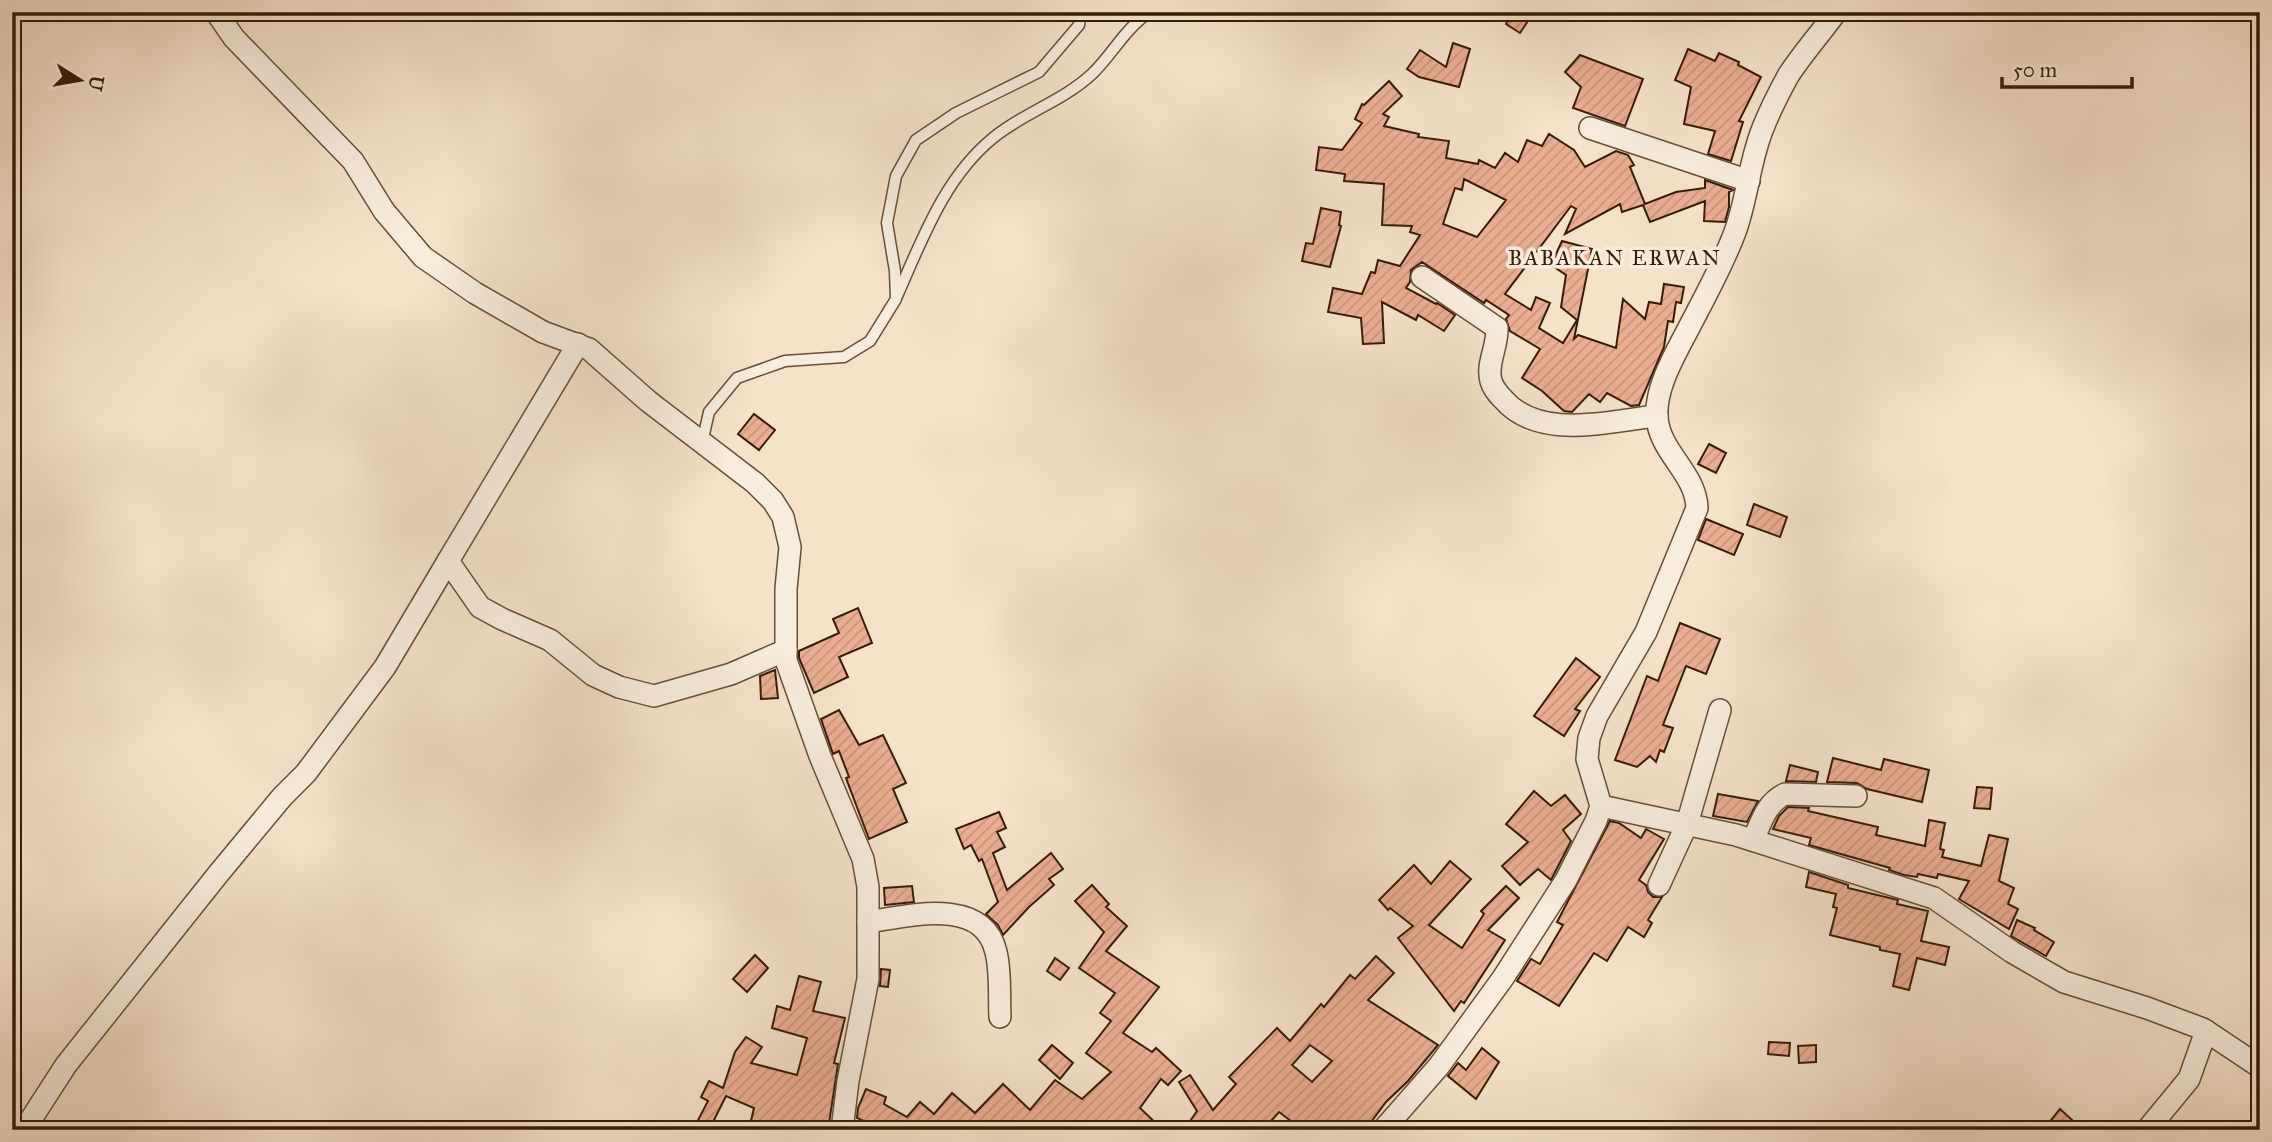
<svg xmlns="http://www.w3.org/2000/svg" width="2272" height="1142" viewBox="0 0 2272 1142" font-family="'IM FELL Great Primer',serif">
<style>
.building{fill:url(#building-hatch);stroke:#361c07;stroke-width:2;fill-rule:evenodd}
.lines{fill:none;stroke-linecap:round;stroke-linejoin:round}
.service-casing{stroke:#664e38;stroke-width:13}
.minor-casing{stroke:#664e38;stroke-width:24}
.service{stroke:#f8ecdc;stroke-width:10}
.minor{stroke:#f8ecdc;stroke-width:21}
.labels{text-anchor:middle;dominant-baseline:central;stroke-width:7;stroke-linejoin:round;paint-order:stroke}
.neighbourhood-label{font-size:21px;letter-spacing:2px;fill:#361c07;stroke:#f8ecdc}
</style>
<defs>
<pattern id="building-hatch" width="6" height="6" patternUnits="userSpaceOnUse" patternTransform="scale(1.75)"><rect width="6" height="6" fill="#eaae92"/><path d="M-1 1l2-2M0 6l6-6M5 7l2-2" fill="none" stroke="#c9957c"/></pattern>
</defs>
<rect width="100%" height="100%" fill="#f5e2c9"/>
<filter id="stains"><feTurbulence type="fractalNoise" baseFrequency=".00286" numOctaves="4"/><feColorMatrix values="0 0 0 0 .2 0 0 0 0 .09 0 0 0 0 .02 0 0 0 .5 -.17"/></filter>
<radialGradient id="worn" r=".72"><stop offset=".6" stop-color="#630" stop-opacity="0"/><stop offset="1" stop-color="#630" stop-opacity=".3"/></radialGradient>
<g class="building">
<path d="M1513,12H1534L1520,33L1506,24Z"/>
<path d="M1453,43L1470,49L1459,87L1419,77L1407,69L1420,50L1446,67Z"/>
<path d="M1688,49L1715,61L1719,53L1739,62L1738,65L1761,77L1739,121L1743,122L1731,161L1708,154L1715,131L1684,124L1691,87L1675,80Z"/>
<path d="M1580,55L1643,79L1625,126L1573,108L1581,87L1565,72Z"/>
<path d="M1389,81L1402,96L1383,114L1389,117L1384,126L1419,134L1418,137L1449,141L1446,158L1478,164L1479,160L1495,168L1505,153L1518,162L1527,140L1542,146L1549,134L1574,150L1585,167L1616,151L1628,155L1634,165L1630,167L1645,204L1676,192L1705,188V180L1733,190L1729,192V207L1725,222L1704,221L1705,201L1650,222L1643,205L1622,212L1620,204L1565,234L1576,209L1571,206L1505,294L1531,310L1536,297L1550,303L1539,328L1563,343L1577,320L1561,307L1566,275L1551,265L1562,241L1592,249L1574,339L1578,335L1616,348L1623,299L1645,319L1649,302L1661,304L1664,284L1684,287L1681,303L1676,302L1673,322L1668,321L1664,347L1639,405L1631,406L1607,393L1600,402L1589,394L1572,412L1564,411L1542,391L1522,378L1540,349L1510,331L1506,319L1509,315L1486,300L1484,303L1422,262L1411,270L1410,282L1406,288L1436,304L1437,303L1455,315L1444,331L1418,315L1416,320L1382,302L1384,343L1363,344L1361,318L1328,312L1333,288L1362,294L1371,272L1375,273L1378,260L1400,266L1420,235L1410,232L1412,226L1382,225L1384,184L1344,181L1345,174L1316,170L1319,147L1342,150L1362,123L1355,119L1362,104L1364,105ZM1464,179L1506,200L1477,237L1443,224L1455,188L1462,190Z"/>
<path d="M1321,208L1341,212L1339,225L1341,226L1330,267L1302,261L1306,243L1313,244Z"/>
<path d="M754,414L775,430L759,450L738,434Z"/>
<path d="M1709,444L1726,453L1716,473L1698,464Z"/>
<path d="M1754,504L1787,517L1780,537L1747,525Z"/>
<path d="M1706,519L1743,534L1734,555L1698,540Z"/>
<path d="M858,608L872,643L839,657L848,677L814,693L799,658V651L839,633L833,619Z"/>
<path d="M1680,623L1720,639L1706,674L1686,666L1663,725L1673,728L1664,752L1660,750L1656,762L1650,756L1637,767L1615,760L1647,676L1658,681Z"/>
<path d="M1576,658L1600,677L1575,709L1580,711L1564,736L1534,716Z"/>
<path d="M775,670L778,698L761,699L760,676Z"/>
<path d="M839,710L859,745L883,735L906,783L893,789L907,822L869,839L846,778L849,777L839,751L833,754L821,719Z"/>
<path d="M1833,758L1881,770L1884,759L1929,770L1922,802L1867,789L1857,783L1827,782Z"/>
<path d="M1790,765L1818,772L1816,782L1786,781Z"/>
<path d="M1977,787L1992,788L1990,809L1974,808Z"/>
<path d="M1534,791L1551,806L1565,795L1581,814L1563,830L1571,841L1551,880L1538,869L1520,885L1502,866L1528,842L1506,824Z"/>
<path d="M1718,794L1758,801L1747,822L1713,816Z"/>
<path d="M1788,807L1809,808L1808,811L1878,827L1876,835L1925,846L1929,820L1945,823L1940,849L1944,850L1942,857L1981,866L1989,835L2008,839L1999,881L2014,888L2008,904L2018,909L2009,929L1959,899L1969,881L1938,874L1937,878L1918,874L1917,877L1904,875L1889,870L1890,868L1809,845L1811,838L1773,829L1779,816Z"/>
<path d="M999,812L1006,828L997,832L1005,847L993,853L1007,890L1051,853L1063,869L1049,879L1054,885L1029,907L1003,935L998,925L986,914L998,902L982,859L979,861L971,845L964,849L956,829Z"/>
<path d="M1610,821L1619,823L1641,838L1646,829L1664,839L1639,880L1646,885L1648,892L1653,897H1662L1648,920L1652,923L1644,937L1628,927L1607,961L1594,953L1559,1006L1517,981L1531,959L1540,964L1563,925L1557,922Z"/>
<path d="M1450,861L1471,879L1429,925L1462,948L1484,914L1481,911L1506,886L1519,898L1488,930L1505,940L1464,1003L1461,1001L1454,1011L1398,938L1413,926L1390,908L1388,910L1379,900L1414,865L1431,884Z"/>
<path d="M1809,872L1848,885V888L1898,900L1897,904L1928,911L1921,941L1949,947L1945,965L1917,958L1909,990L1893,986L1900,954L1880,950V947L1830,935L1837,908L1833,907L1836,894L1806,887Z"/>
<path d="M1092,885L1109,904L1106,907L1127,926L1106,951L1159,987L1123,1033L1152,1052L1156,1048L1181,1071L1168,1085L1161,1079L1140,1108L1163,1130H894L879,1121L877,1127L857,1118L858,1108L866,1089L886,1097L884,1104L907,1117L920,1102L934,1114L952,1093L975,1113L1003,1084L1030,1110L1055,1080L1082,1099L1111,1072L1086,1053L1111,1021L1100,1013L1115,993L1079,968L1104,932L1075,901Z"/>
<path d="M912,886L914,902L885,905L884,888Z"/>
<path d="M2017,920L2035,928L2034,930L2054,942L2046,956L2011,936Z"/>
<path d="M755,955L768,968L747,992L733,979Z"/>
<path d="M1376,956L1394,973L1368,1000L1438,1045L1408,1081L1386,1102L1365,1130H1303L1279,1112L1263,1130H1184L1197,1111L1179,1082L1190,1075L1213,1110L1236,1084L1229,1077L1277,1028L1290,1041L1321,1004L1324,1007L1350,975L1355,979ZM1310,1045L1332,1061L1312,1082L1292,1065Z"/>
<path d="M1055,958L1069,968L1060,980L1047,971Z"/>
<path d="M881,969L890,970L888,987L880,986Z"/>
<path d="M799,976L821,982L813,1011L845,1018L834,1063L838,1064L828,1130H796L797,1127L767,1121L766,1128L750,1125L754,1108L726,1096L709,1130L695,1126L708,1101L701,1097L709,1081L723,1088L735,1052L746,1037L762,1047L751,1063L797,1075L807,1038L772,1028L777,1006L790,1010Z"/>
<path d="M1769,1042L1790,1043L1789,1056L1768,1054Z"/>
<path d="M1052,1045L1073,1063L1060,1079L1039,1060Z"/>
<path d="M1816,1045V1062L1799,1063L1798,1046Z"/>
<path d="M1482,1048L1499,1062L1476,1099L1448,1076L1458,1063L1466,1070Z"/>
<path d="M2060,1109L2083,1130H2043Z"/>
</g>
<g class="lines">
<defs>
<g id="service">
<path d="M897,296C922,240 944,178 993,138C1023,113 1063,101 1092,74C1113,54 1125,28 1150,12"/>
<path d="M702,443L709,412L737,378L785,361L844,357L870,341L896,299L895,271L887,223L896,176L916,140L956,113L1039,72L1079,25L1081,12"/>
</g>
<g id="minor">
<path d="M216,12L234,38L353,161L384,211L423,257L475,293L543,332L589,349L648,401L755,483L773,501L783,517L790,547L786,589V660L820,756L863,859L868,887V979L848,1081L842,1130"/>
<path d="M1590,128L1749,181"/>
<path d="M1422,277L1497,328C1498,346 1486,364 1491,381C1493,388 1498,394 1503,399C1539,441 1608,421 1657,416"/>
<path d="M448,561L578,344"/>
<path d="M1601,806L1736,835L1934,898L2012,952L2064,982L2147,1008L2203,1029L2260,1067"/>
<path d="M1753,840C1761,823 1766,803 1785,794L1856,796"/>
<path d="M1659,885L1687,824L1720,710"/>
<path d="M868,922C908,916 983,896 996,952C1001,972 999,996 1000,1017"/>
<path d="M24,1130L66,1065L219,873L282,797L306,773L385,667L448,561L480,607L502,619L550,640L593,675L619,687L654,696L731,674L786,650"/>
<path d="M1383,1130L1439,1066L1503,978L1566,880L1596,821L1601,806L1587,759L1589,738L1597,716L1646,632L1697,508C1696,473 1659,452 1657,417C1655,390 1672,360 1684,337C1701,304 1722,267 1735,232C1745,205 1748,176 1756,149C1762,125 1776,98 1788,76C1802,54 1821,33 1836,12"/>
<path d="M2147,1130L2189,1079L2206,1031"/>
</g>
</defs>
<use href="#service" class="service-casing"/>
<use href="#minor" class="minor-casing"/>
<use href="#service" class="service"/>
<use href="#minor" class="minor"/>
</g>
<g class="labels">
<g class="neighbourhood-label">
<text x="1615" y="258">BABAKAN ERWAN</text>
</g>
</g>
<rect width="2272" height="1142" fill="none" stroke="#f5e2c9" stroke-width="42"/>
<rect x="14" y="14" width="2244" height="1114" fill="none" stroke="#361c07" stroke-width="3.5"/>
<rect x="21" y="21" width="2230" height="1100" fill="none" stroke="#361c07" stroke-width="2"/>
<g transform="translate(80 80) rotate(101)" stroke="#f8ecdc" stroke-width="5" paint-order="stroke">
<path d="M0-5L12 26L0 18L-12 26Z" fill="#361c07"/>
<text y="-10" font-size="19" font-weight="bold" text-anchor="middle" fill="#361c07">U</text>
</g>
<path d="M2002 77v10h130v-10" fill="none" stroke="#361c07" stroke-width="3.5"/>
<text x="2013" y="77" font-size="21" fill="#361c07" stroke="#f8ecdc" stroke-width="5" paint-order="stroke">50 m</text>
<rect width="100%" height="100%" filter="url(#stains)"/>
<rect width="100%" height="100%" fill="url(#worn)"/>
</svg>
